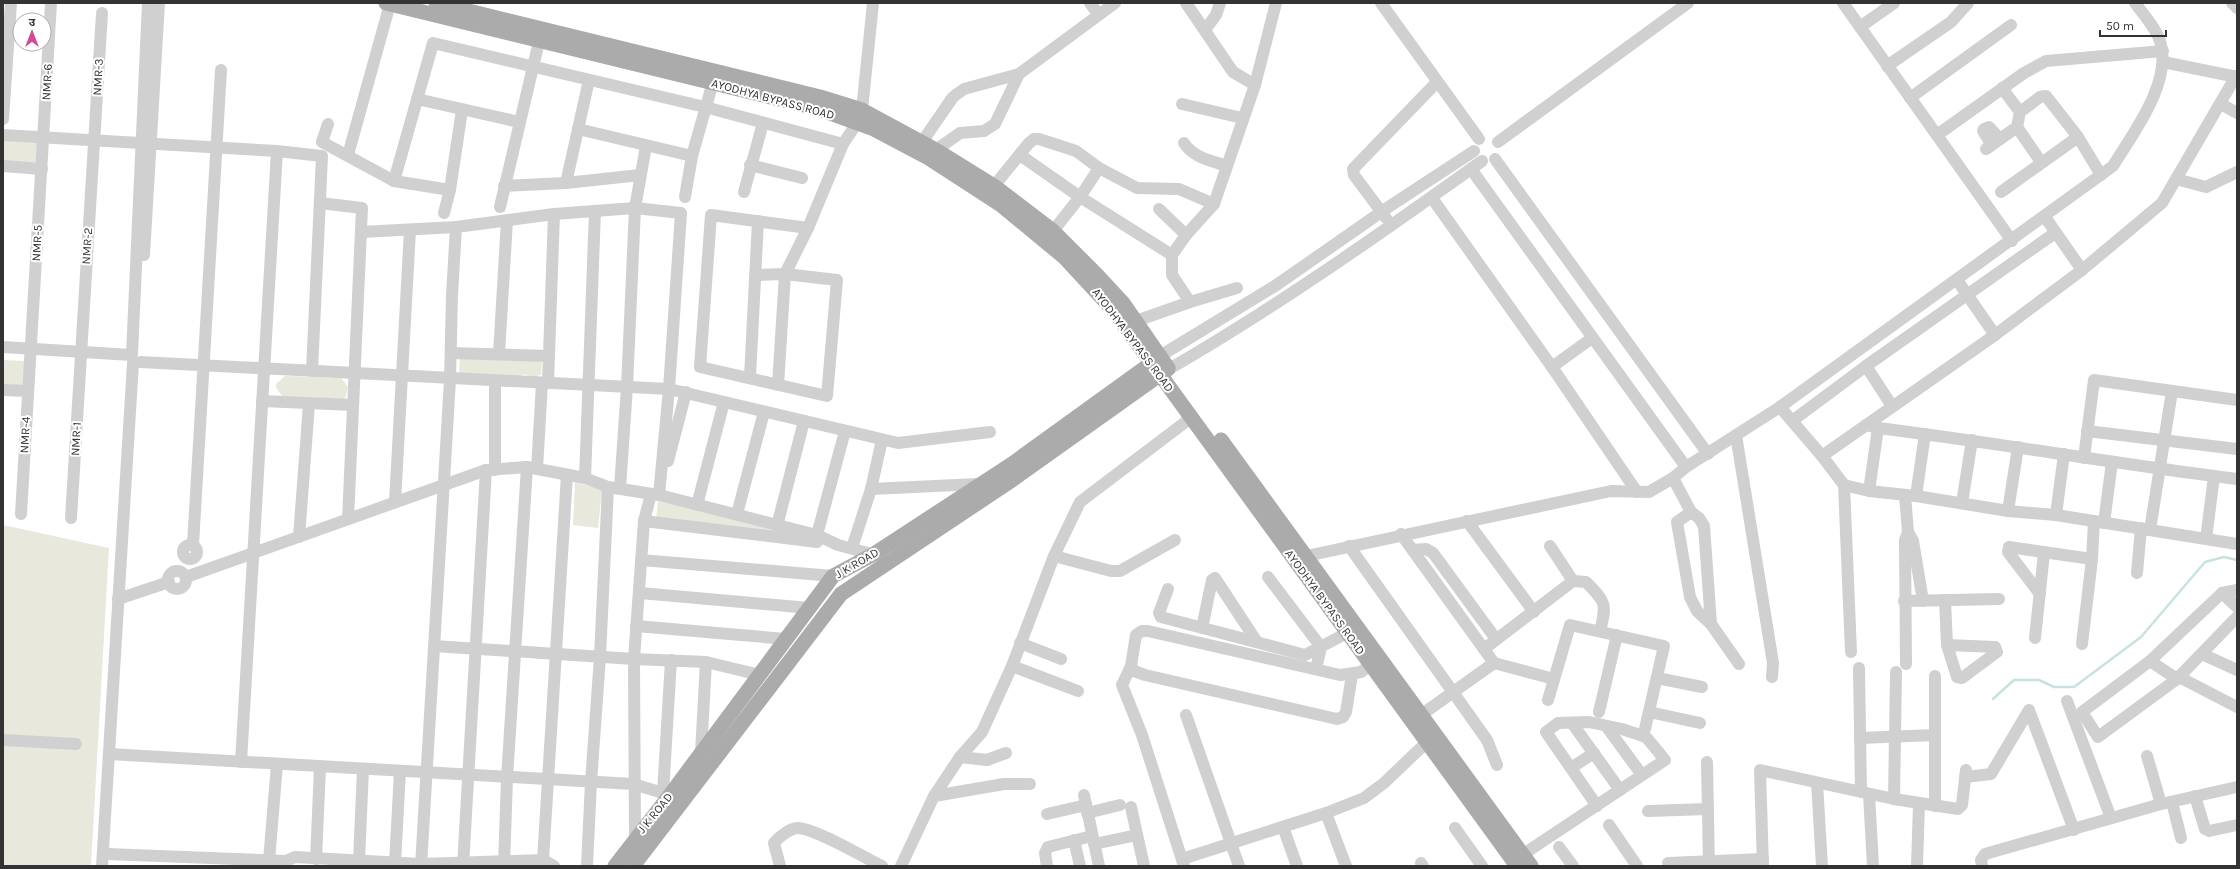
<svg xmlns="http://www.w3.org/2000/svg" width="2240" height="869" viewBox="0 0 2240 869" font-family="Karla,'Noto Sans Devanagari',sans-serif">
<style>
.green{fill:#e8e8dd}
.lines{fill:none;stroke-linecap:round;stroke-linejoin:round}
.stream{stroke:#c7e2e1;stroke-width:2.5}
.minor{stroke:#d0d0d0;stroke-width:12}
.major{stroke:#ababab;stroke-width:15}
.labels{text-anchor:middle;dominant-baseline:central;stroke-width:4;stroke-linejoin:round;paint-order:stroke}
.street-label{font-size:12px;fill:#333;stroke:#fff}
</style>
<rect width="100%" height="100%" fill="#fff"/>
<g class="green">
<path d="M3,139L40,142L39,163L3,161Z"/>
<path d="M460,355L522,357L531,361L537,358L542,362L541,375L530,377L525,374L519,376L459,374Z"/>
<path d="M3,360L25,361L23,386L3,385Z"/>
<path d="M285,376L341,378L348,387L345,399L282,396L276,388V384Z"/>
<path d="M575,482L602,490L598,528L573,525Z"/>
<path d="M658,501L810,538L656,519Z"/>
<path d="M3,525L109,548L91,866H3Z"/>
</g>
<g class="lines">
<path class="stream" d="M1993,699L2014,680H2039L2054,687H2074L2141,637L2205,562L2224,557L2237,560"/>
<g class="minor">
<path d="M1090,3L1098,14"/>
<path d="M1186,3L1233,72L1255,85"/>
<path d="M1381,3L1479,139"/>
<path d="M1843,3L2012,241"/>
<path d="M2232,3L2237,8"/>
<path d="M1860,27L1894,3"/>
<path d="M1205,30L1216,15L1220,3"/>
<path d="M2163,62L2237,77"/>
<path d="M1887,66L1951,22L1968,3"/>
<path d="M2002,88L2020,112"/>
<path d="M1910,98L2011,25"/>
<path d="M417,99L519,122"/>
<path d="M1182,104L1242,118"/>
<path d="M2221,104L2237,113"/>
<path d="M3,119L11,3"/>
<path d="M328,124L322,142L394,181L450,190"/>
<path d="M2017,127L2041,162"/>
<path d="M578,129L692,156"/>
<path d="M3,135L277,151L322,156L312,371"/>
<path d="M1937,135L2024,73L2046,61L2163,51"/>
<path d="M922,142L953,97L964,89L1019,74L1115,3"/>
<path d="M1498,142L1688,3"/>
<path d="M1184,143C1194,158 1210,160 1226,166"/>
<path d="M1992,145L1983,131L1984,129L1989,127L2000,139"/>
<path d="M1986,149L2017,127L2020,112L2040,97L2046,96L2078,137L2101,175"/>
<path d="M936,150L960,133L984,131L995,124L1019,74"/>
<path d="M348,155L390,4"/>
<path d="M1020,155L1080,197L1172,255"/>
<path d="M1495,159L1708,454"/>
<path d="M750,165L802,178"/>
<path d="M3,166L42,169"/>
<path d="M1471,169L1686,467"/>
<path d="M2176,179L2206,187L2237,172"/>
<path d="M394,181L433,43L705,107L843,144"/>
<path d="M566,183L589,80"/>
<path d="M504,186L566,183L640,175"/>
<path d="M994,186L1029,143L1034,139H1039L1076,151L1099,168L1137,188L1179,189L1214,204"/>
<path d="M744,192L763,123"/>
<path d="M2001,192L2078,137"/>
<path d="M685,197L692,156L713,82"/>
<path d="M1432,198L1552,367L1637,492"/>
<path d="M320,203L362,208L348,519"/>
<path d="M500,207L541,33"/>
<path d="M1159,209L1186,235"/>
<path d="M444,213L450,190L462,110"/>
<path d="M2045,217L2082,270"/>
<path d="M1386,218L1354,175L1353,169L1437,82"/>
<path d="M1053,231L1080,197L1099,168"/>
<path d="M361,232L456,227L554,214L635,208L681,213L669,389L659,495"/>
<path d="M144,255L159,3"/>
<path d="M756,275L785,274L837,280L827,396L700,367L711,215L808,228"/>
<path d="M1957,280L1995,335"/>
<path d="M1190,302L1172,275V255L1186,235L1214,204L1255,85L1276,3"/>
<path d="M1136,321L1190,302L1237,288"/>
<path d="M3,347L131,355"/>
<path d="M451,353L549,356"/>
<path d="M132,354L148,3"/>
<path d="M499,354L507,220"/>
<path d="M1160,356L1275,286L1387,208L1474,151"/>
<path d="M140,362L669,389L898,443L990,432"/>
<path d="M1866,366L1892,406"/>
<path d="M1552,367L1592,338"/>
<path d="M1169,369C1278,306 1380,234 1482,161"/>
<path d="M750,377L758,221"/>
<path d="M495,381V470"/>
<path d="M548,383L554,214"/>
<path d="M778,385L785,274L808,228L843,144L857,123L862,110L873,3"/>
<path d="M3,390L28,391"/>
<path d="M262,401L353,405"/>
<path d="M1780,407L1822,456L1844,485L1869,491L1916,496L2008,511L2056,515L2237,544"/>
<path d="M1792,421L1866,366L2055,233"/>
<path d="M1866,425L1878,428C1998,443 2117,464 2237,479"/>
<path d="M2087,431L2237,449"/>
<path d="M1736,435L1773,663L1772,677"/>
<path d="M1822,456L1995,335L2082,270L2162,203L2236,76"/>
<path d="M2084,458L2094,380L2237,400"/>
<path d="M668,461L686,392"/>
<path d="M537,469L542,383"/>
<path d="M585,478L595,211"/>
<path d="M1673,478L1691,512L1699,518L1704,526L1711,624L1739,664"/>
<path d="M1844,485L1851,652"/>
<path d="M620,488L627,387L635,208L646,146"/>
<path d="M871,489L978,484"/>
<path d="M1869,491L1878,428"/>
<path d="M1905,495L1908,532L1905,540L1906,664"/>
<path d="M1916,496L1925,434"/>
<path d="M395,502L410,230"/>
<path d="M1962,503L1972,440"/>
<path d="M697,505L724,402"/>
<path d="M2008,511L2018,447"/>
<path d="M1691,512L1677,522L1690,597L1697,611L1711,624"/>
<path d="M21,514L51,3"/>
<path d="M737,514L764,412"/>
<path d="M2056,515L2064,454"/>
<path d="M71,518L102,13"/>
<path d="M644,521L817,542"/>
<path d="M1467,521L1534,612"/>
<path d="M2104,523L2112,462"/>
<path d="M777,526L804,421"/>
<path d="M2150,530L2172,391"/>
<path d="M1908,532L1913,541L1923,601"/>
<path d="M1401,534L1494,663L1554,679"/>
<path d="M817,535L845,431"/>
<path d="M299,537L309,404"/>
<path d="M2206,539L2214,476"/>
<circle cx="190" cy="552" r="7"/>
<path d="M193,545L221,70"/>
<path d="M1349,546L1487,740L1497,765"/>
<path d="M1550,546L1573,581"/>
<path d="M852,548L871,489L882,440"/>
<path d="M1413,550L1426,549L1433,553L1496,639"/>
<path d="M1054,556L1111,571H1120L1175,540"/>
<path d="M1297,558L1611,491L1649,492L1673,478L1686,467L1780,407L2113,166C2133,133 2173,82 2160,41C2156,28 2143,14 2135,3"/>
<path d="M641,560L833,576"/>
<circle cx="177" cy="580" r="9"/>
<path d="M2137,573L2141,528"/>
<path d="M186,577L486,470L527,467L585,478L608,487L659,495L817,535L838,545L879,556"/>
<path d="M1268,577L1321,647L1316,669"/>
<path d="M1168,589L1159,613L1161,617L1305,655L1347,633"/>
<path d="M2237,590L2222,593L2150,661L2082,712L2098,737L2177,679L2237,617"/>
<path d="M640,593L809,608"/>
<path d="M2222,593L2237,607"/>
<path d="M2040,594L2008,552L2009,547L2092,559"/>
<path d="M118,599L169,582"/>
<path d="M1945,600L1947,645L1957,677L1962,678L1997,652L1995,647L1947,645"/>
<path d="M1904,601L1999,599"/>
<path d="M636,626L786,639"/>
<path d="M1202,628L1212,580L1215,578L1257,642"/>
<path d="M2035,638L2044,553"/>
<path d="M1020,643L1061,659"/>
<path d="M2082,644L2092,559L2094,521"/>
<path d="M434,646L634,659L706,662L760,675"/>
<path d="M1484,649L1573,581L1586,582C1606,602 1607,604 1600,631"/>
<path d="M2202,654L2237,670"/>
<path d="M2150,661L2177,679"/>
<path d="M1012,666L1078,691"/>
<path d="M1131,666L1122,685L1142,735L1184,866"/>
<path d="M1859,668L1861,792"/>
<path d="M1352,675L1346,712L1343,717L1337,719L1145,675L1134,671L1131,666L1136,635L1142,631H1148L1340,675L1361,672L1371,664"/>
<path d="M1935,676V806"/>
<path d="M2179,677L2237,707"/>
<path d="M1657,678L1702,687"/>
<path d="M1548,700L1570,625L1664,646L1645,729"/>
<path d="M2067,701L2111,818"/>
<path d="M1599,712L1617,635"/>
<path d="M1649,712L1700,723"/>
<path d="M1186,715L1239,866"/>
<path d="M1421,715L1494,663"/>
<path d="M1572,723L1620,790"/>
<path d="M1606,726L1642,775"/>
<path d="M1860,738L1935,735"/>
<path d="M3,740L76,744"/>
<path d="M701,752L706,662"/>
<path d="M109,754L633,784L670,795"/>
<path d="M2147,756L2161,804"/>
<path d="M960,757L987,760L1006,753"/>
<path d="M241,762L277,151"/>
<path d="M1707,762L1709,866"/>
<path d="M1571,768L1594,753"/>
<path d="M1965,777L1991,774L2029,710L2074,830"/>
<path d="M1817,783L1822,866"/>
<path d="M663,793L671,660"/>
<path d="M1869,794L1873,866"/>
<path d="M1084,795L1099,866"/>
<path d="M934,796L1004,784H1030"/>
<path d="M2195,796L2205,829L2209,831L2237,825"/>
<path d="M1894,799L1896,672"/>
<path d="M2172,802L2181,838"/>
<path d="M1131,807L1144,866"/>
<path d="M1648,811L1708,809"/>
<path d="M1087,813L1120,805"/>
<path d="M1326,813L1346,866"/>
<path d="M1047,814L1086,805"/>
<path d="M1609,825L1637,866"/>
<path d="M1283,827L1297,866"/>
<path d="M1455,828L1482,866"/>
<path d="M635,838L634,659L644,521L651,494"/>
<path d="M1074,840L1080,866"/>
<path d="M1094,844L1137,835"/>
<path d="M1559,847L1573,866"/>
<path d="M107,854L286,861L295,857L421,864L543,860L554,866"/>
<path d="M1522,855L1665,760L1646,737L1622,729L1589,722L1558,723L1546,732L1597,806"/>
<path d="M316,859L320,767"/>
<path d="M1182,859L1326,813L1364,798L1384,783L1427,742"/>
<path d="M543,860L567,475"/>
<path d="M269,861L277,764"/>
<path d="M359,861L363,769"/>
<path d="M395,863L400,771"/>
<path d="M1421,863L1423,866"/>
<path d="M1668,863L1763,859"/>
<path d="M102,866L133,363"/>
<path d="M421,866L450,380L452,295L456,227"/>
<path d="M463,866L486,470"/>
<path d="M504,866L507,778L527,467"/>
<path d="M587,866L591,782L600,657L608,487"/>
<path d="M780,866L774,843C779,837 789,829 797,828C813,827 865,858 882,866"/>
<path d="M901,866L934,796L960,757L982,732L1012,666L1054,556L1080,502L1192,417"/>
<path d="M1047,866L1045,853L1048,847L1092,836"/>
<path d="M1763,866L1760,770L1894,799L1958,809L1962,805L1966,770"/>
<path d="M1917,866L1919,804"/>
<path d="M1982,866L1981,860L1985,854L2161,804L2237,787"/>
</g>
<g class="major">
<path d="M386,3L816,108L874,129L927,157L1001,205L1064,257L1114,311L1517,866"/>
<path d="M436,3L820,97L862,110L936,150L994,186L1053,231L1098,276L1123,303L1168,368"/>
<path d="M1221,440L1531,866"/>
<path d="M615,866L670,795L833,576L874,554L1012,464L1160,357"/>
<path d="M633,866L841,594L1012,480L1168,369"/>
</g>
</g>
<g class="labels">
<g class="street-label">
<text transform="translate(98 77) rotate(-87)">NMR-3</text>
<text transform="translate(47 82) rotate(-87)">NMR-6</text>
<text transform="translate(773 99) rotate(15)">AYODHYA BYPASS ROAD</text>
<text transform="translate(37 243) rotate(-87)">NMR-5</text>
<text transform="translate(87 246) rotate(-86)">NMR-2</text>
<text transform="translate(1133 340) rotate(53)">AYODHYA BYPASS ROAD</text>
<text transform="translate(25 435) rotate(-87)">NMR-4</text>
<text transform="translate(76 439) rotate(-87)">NMR-1</text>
<text transform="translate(857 563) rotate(-30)">J K ROAD</text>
<text transform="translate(1325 602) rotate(54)">AYODHYA BYPASS ROAD</text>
<text transform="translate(655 813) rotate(-51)">J K ROAD</text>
</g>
</g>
<rect width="2240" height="869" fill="none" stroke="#333333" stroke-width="8"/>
<g transform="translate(32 32)"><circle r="19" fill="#ffffff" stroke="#adadad"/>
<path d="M0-3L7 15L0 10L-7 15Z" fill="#d34b93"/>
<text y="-6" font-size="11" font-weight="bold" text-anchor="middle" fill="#333333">उ</text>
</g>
<path d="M2100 30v6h66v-6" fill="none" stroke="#333333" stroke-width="2"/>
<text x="2106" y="30" font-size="12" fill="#333333" stroke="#ffffff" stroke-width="3" paint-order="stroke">50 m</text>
</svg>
